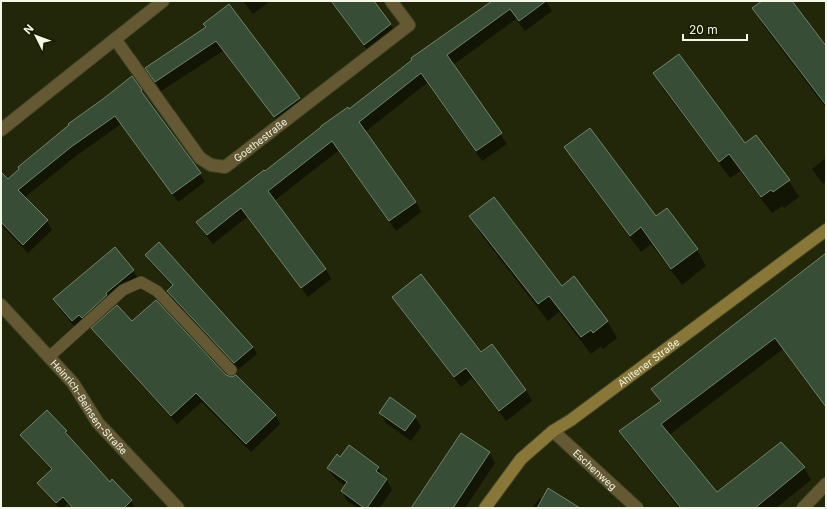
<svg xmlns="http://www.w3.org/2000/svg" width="827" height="509" viewBox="0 0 827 509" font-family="Inter,sans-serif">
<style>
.shadow{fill:#0007}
.building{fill:#384d35;stroke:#6d856a}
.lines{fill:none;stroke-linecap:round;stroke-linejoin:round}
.lane-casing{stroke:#3f4428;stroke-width:12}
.street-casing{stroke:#3f4428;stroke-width:14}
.secondary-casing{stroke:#3f4428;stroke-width:14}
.lane{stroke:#655933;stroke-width:11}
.street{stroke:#655933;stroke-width:12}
.secondary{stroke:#897737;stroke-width:12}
.labels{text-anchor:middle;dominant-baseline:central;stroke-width:3;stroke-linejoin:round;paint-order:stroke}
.street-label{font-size:10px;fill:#f3f7e5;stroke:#191d02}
</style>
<rect width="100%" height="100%" fill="#222709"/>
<g class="shadow">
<path d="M243,1H270L253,14Z"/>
<path d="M330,1H373L391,25L397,35L371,55Z"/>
<path d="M492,1H546L552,11L525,31L516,19L453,65L507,144L482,161L427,83L365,132L416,202L421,212L396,231L338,151L274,201L326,269L331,279L308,297L247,217L213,244L203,232L198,222L349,110L492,2Z"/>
<path d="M763,1H791L826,47V108L763,25L754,8Z"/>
<path d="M207,28L299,98L305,108L281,126L223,51L161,91L146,68Z"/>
<path d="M655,73L789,181L799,197L784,208L782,206L772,213L740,171L730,178L664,90Z"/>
<path d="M132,78L205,182L178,202L121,124L76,156L24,198L47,221L52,230L28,253L1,225V187Z"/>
<path d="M566,147L697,250L706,266L682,285L651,244L641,252L575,164Z"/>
<path d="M826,158V182L823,184L812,169Z"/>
<path d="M471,216L607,321L617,338L603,349L601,346L591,354L559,312L548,321L480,233Z"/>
<path d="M826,254V408L783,349L669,435L717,493L781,444L804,468L811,480L776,508H679L627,443L620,432L660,402L653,389Z"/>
<path d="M146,255L253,347L257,354L239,369L172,298L168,291L173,287L150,262Z"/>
<path d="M133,270L139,281L78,331L60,309L54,299Z"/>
<path d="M393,297L481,354L526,390L532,401L506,421L472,378L461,387L399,307Z"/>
<path d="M131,323L225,376L275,415L280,424L251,452L202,402L177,424L98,337L93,328Z"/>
<path d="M380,413L415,417L421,427L411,441L386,423Z"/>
<path d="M66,431L70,438L110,483L112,481L131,501L135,508H72L68,503L63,508H59L43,490L39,483L52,471L26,442L22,435Z"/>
<path d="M349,446L379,468L383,478L387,480L392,490L380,507L381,508H358L347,501L342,491L345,486L334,477L328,468L340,458Z"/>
<path d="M489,453L495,463L465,508H412Z"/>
<path d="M540,498L543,500L578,508H532Z"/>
</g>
<g class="building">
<path d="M331,1H374L391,24L364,45Z"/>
<path d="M492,1H546L519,21L510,9L447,55L502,133L476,151L421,73L359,122L416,202L389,221L332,141L268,191L326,269L301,288L241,208L207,235L196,222L264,170L265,171L321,127V126L348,107L349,109L412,60L411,58Z"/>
<path d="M762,1H792L826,46V105L752,8Z"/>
<path d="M229,4L300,98L274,117L216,41L155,82L145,68L206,27L203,24Z"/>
<path d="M679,54L745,143L756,135L790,180L773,192L771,190L761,197L729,154L719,162L653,73Z"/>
<path d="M132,76L142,90L141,91L201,173L172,194L115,116L71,147L18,190L48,220L23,245L1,222V172L8,179L19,169L18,167L69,125L68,124L103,99Z"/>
<path d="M590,128L656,216L667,208L698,249L671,269L641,227L630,236L564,147Z"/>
<path d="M494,197L562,286L574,276L608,321L593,333L591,330L581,337L549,296L538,304L469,216Z"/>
<path d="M159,242L253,347L234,363L167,291L173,285L145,255Z"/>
<path d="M115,247L134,270L106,293L107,295L82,318L79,315L72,321L53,299Z"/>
<path d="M826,253V407L775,338L661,424L717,492L781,442L805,467L755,508H681L619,431L661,401L651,389Z"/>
<path d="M421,274L481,352L492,344L526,390L499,411L466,368L454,377L392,297Z"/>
<path d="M156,300L226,375L232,377L236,375L276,415L246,444L196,393L171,416L91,328L117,305L132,321Z"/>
<path d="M390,397L416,416L405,431L379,413Z"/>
<path d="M47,410L67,431L65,432L110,482L112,479L132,500L124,508H73L63,497L56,503L37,483L52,469L20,435Z"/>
<path d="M461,433L490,452L453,508H411Z"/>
<path d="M349,445L379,467L376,471L387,479L367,508H364L341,491L347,482L327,468L337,454L340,457Z"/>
<path d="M548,488L580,508H537Z"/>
</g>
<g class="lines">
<defs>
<path id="lane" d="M49,357L123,290L141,282L157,291L231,370"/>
<g id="street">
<path id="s1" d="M115,39L200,158L211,165L225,167L409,25L391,1"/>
<path d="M1,130L36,102L163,1"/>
<path id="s2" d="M1,305L73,383L98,423L178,508"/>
<path id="s3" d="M553,431L637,508"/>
<path d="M803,508L826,484"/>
</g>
<g id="secondary">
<path id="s4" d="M485,508L521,459L553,431L571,420L826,230"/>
</g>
</defs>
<use href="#lane" class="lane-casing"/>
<use href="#street" class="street-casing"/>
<use href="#secondary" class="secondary-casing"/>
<use href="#lane" class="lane"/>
<use href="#street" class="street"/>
<use href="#secondary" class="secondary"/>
</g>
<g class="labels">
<g class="street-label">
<text stroke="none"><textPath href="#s1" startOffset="218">Goethestraße</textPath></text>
<text stroke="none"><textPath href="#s4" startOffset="221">Ahltener Straße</textPath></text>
<text stroke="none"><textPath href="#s2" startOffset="135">Heinrich-Beinsen-Straße</textPath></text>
<text stroke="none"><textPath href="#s3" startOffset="57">Eschenweg</textPath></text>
</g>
</g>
<rect width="827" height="509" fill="none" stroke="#f3f7e5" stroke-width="4"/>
<g transform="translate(36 36) rotate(312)" stroke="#191d02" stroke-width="3" paint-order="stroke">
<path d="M0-3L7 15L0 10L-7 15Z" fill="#f3f7e5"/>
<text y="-6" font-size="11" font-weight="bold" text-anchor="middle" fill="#f3f7e5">N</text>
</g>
<path d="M683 34v6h64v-6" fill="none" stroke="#f3f7e5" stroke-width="2"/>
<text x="689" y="34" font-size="12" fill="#f3f7e5" stroke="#191d02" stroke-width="3" paint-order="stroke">20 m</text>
</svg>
